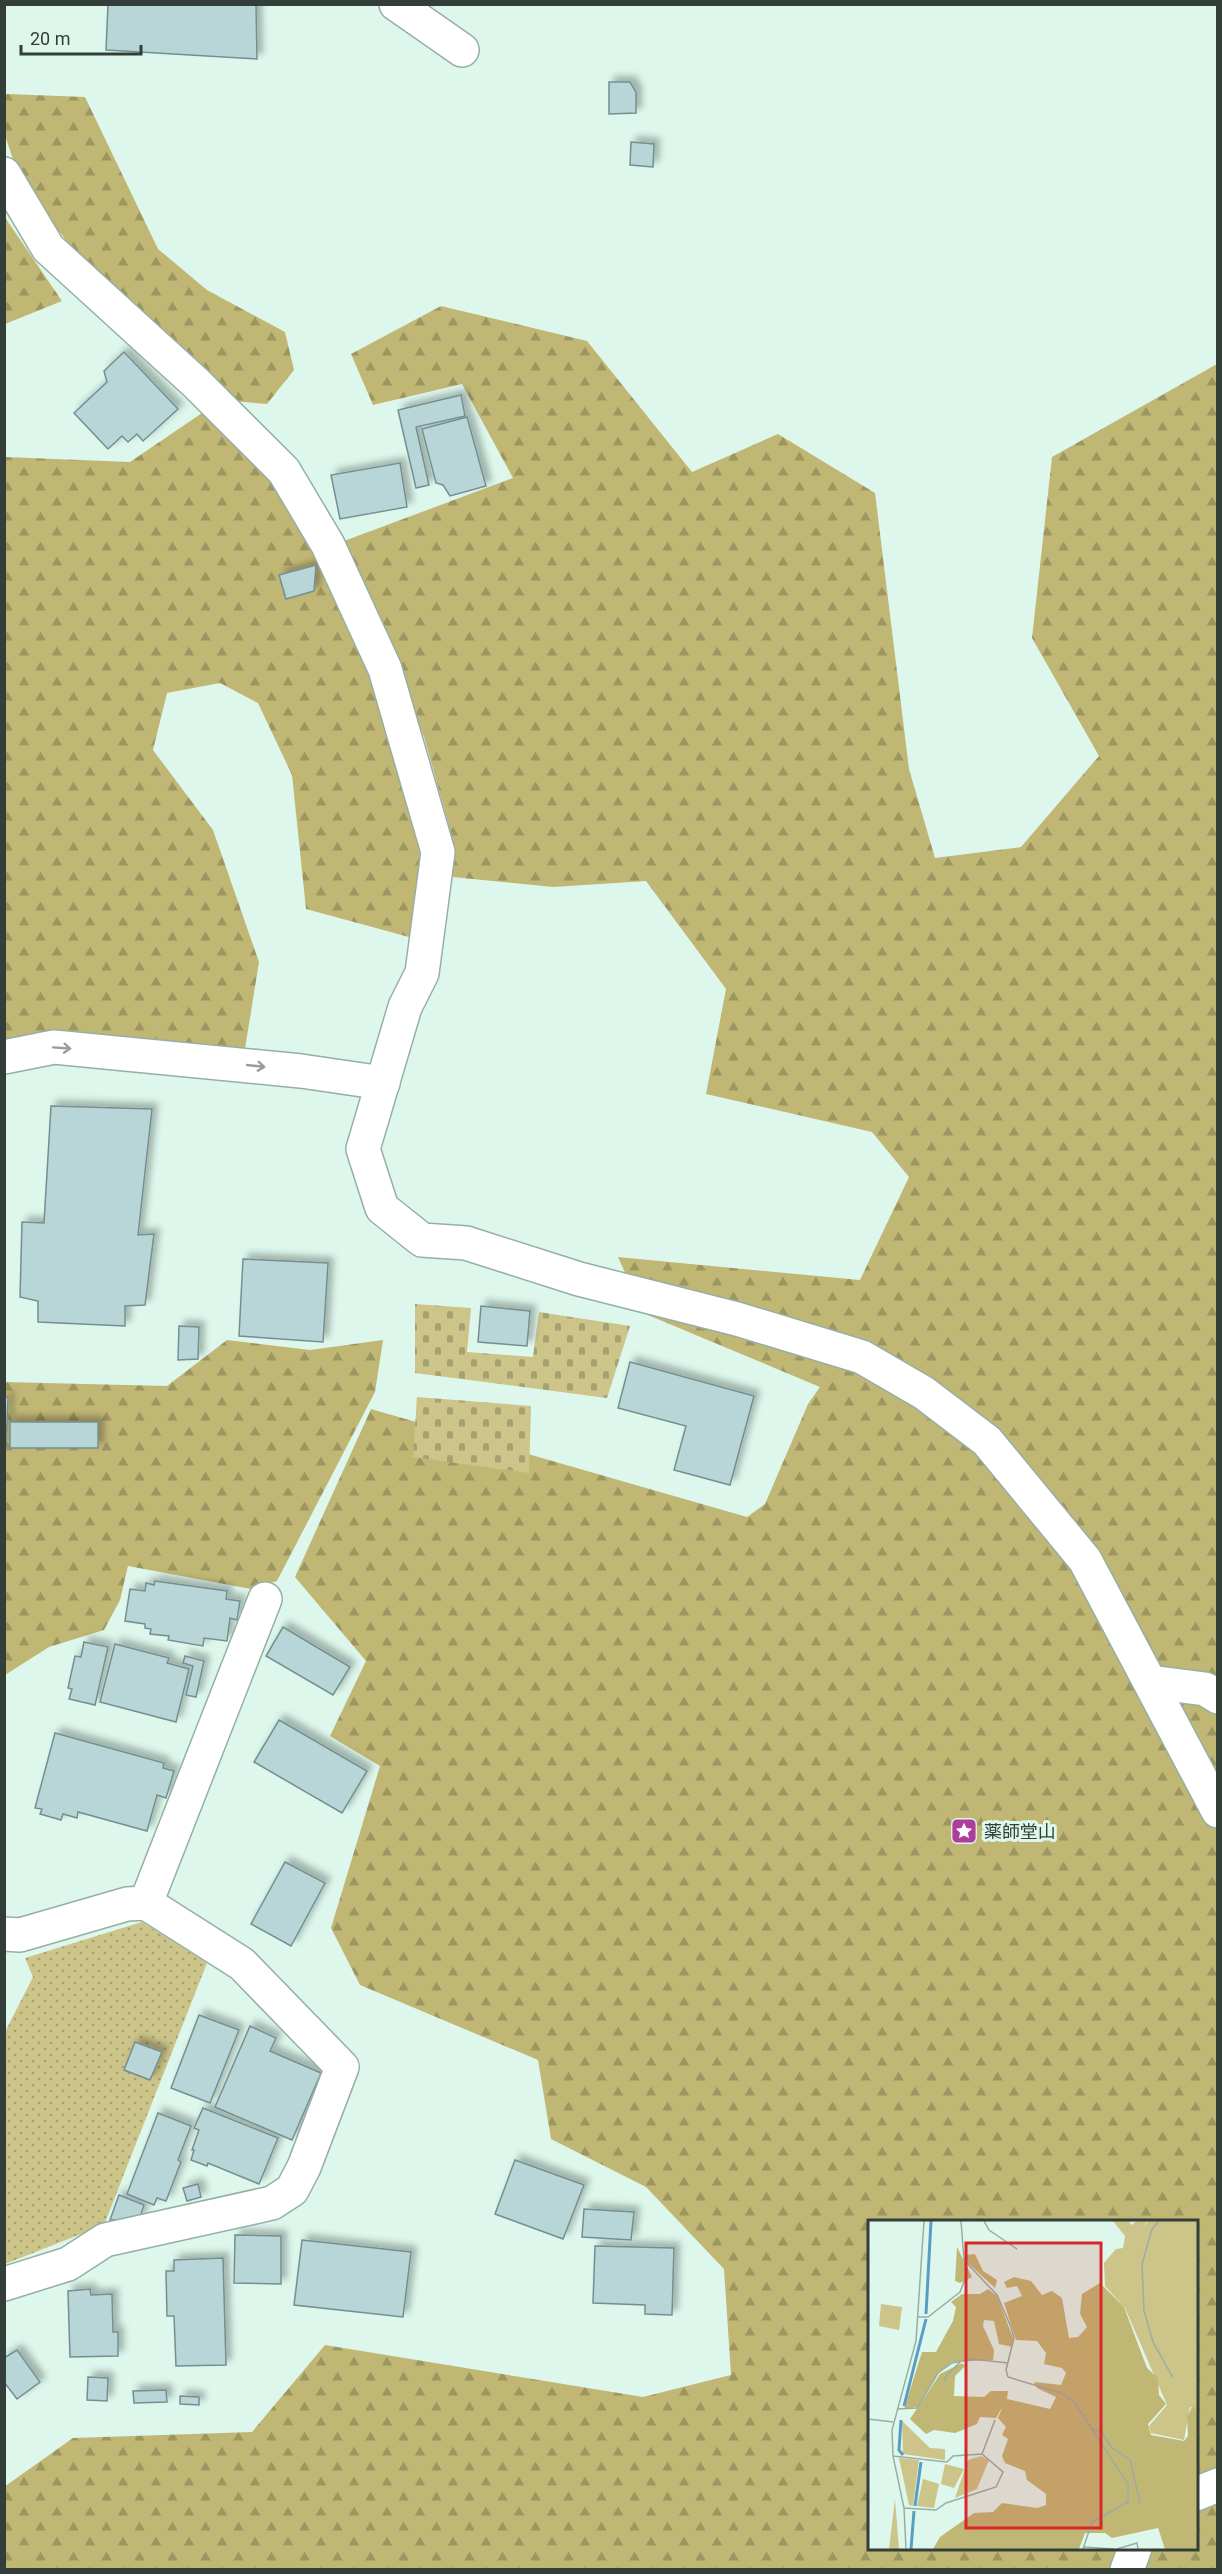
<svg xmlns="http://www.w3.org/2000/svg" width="1222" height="2574" viewBox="0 0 1222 2574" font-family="Roboto,'Noto Sans JP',sans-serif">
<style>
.grass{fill:url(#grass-dots)}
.forest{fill:url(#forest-firs);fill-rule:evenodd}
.cemetery{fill:url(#cemetery-stones)}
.building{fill:#b8d5d7;stroke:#748f91;stroke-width:1.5;filter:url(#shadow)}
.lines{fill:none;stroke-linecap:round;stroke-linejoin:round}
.minor-casing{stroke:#96afa4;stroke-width:36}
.minor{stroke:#fff;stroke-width:33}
.oneway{stroke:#999e9c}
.labels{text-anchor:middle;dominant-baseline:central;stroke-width:6;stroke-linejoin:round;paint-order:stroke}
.poi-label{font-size:18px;fill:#333e39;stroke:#ddf7ec;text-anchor:start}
.inset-river{fill:none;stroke:#5b9dc2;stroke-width:3}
.inset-road{fill:none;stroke:#99ada4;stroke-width:1.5}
.view{fill:#d62828;fill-opacity:0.15;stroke:#d62828;stroke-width:3}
.inset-edge{fill:none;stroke:#333e39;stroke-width:3}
</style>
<defs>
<pattern id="grass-dots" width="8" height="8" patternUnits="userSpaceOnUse" patternTransform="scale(1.5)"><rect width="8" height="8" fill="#ccc488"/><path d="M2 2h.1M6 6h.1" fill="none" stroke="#a6a170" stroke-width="1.8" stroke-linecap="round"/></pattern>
<pattern id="forest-firs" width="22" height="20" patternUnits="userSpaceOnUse" patternTransform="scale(1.5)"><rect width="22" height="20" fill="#c1b775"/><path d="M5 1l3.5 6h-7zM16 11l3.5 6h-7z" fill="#9d9661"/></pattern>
<pattern id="cemetery-stones" width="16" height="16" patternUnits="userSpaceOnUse" patternTransform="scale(1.5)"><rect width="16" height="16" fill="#ccc488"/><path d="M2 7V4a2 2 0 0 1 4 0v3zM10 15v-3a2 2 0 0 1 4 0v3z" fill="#a6a170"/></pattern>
<filter id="shadow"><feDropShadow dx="5.5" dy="-5.5" stdDeviation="3" flood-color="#0004"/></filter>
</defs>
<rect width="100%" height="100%" fill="#ddf7ec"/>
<path class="grass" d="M142,1922L207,1963L104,2225L5,2264V2032L33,1977L25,1958Z"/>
<g class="forest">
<path d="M7,94L85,97L158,249L207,290L285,332L294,370L267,404L232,401L90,273L18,175L5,135L4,96Z"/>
<path d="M4,216L62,301L5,324H4Z"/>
<path d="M441,306L587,341L692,472L778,434L875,493L909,769L935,858L1021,847L1099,756L1032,638L1052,457L1217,364V2569H5L4,2487L73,2438L252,2432L325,2345L643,2397L731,2375L724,2269L646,2187L551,2139L538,2060L360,1985L331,1928L380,1766L330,1736L366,1661L295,1577L371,1409L747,1517L765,1504L808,1404L820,1387L643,1313L618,1257L860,1280L909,1177L872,1132L706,1094L726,989L646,881L553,887L453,877V840L424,737L344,541L513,478L462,384L373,405L351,354ZM870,2222H1196V2548H870Z"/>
<path d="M205,411L279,477L376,672L433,852L420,940L306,909L292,775L258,703L220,683L167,693L153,750L213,830L259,962L244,1055L5,1049V457L130,462Z"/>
<path d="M227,1340L310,1350L383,1340L375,1392L277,1581L251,1589L128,1566L120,1600L104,1630L49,1647L5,1675V1382L167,1386Z"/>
</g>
<g class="cemetery">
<path d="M415,1304L471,1308L467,1352L533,1357L539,1312L630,1326L607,1398L415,1373Z"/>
<path d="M417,1397L531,1406L529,1473L413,1457Z"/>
</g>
<g class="building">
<path d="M108,4H256L257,59L106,50Z"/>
<path d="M609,82H630L636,92V113L609,114Z"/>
<path d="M631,142L654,144L653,167L630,165Z"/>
<path d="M124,352L178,409L143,441L137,434L128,442L122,436L108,449L74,413L107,382L104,371Z"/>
<path d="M461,395L465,416L416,427L429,485L416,488L398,410Z"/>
<path d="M467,417L486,486L450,496L443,485L436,483L422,429Z"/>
<path d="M400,463L407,507L340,519L331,475Z"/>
<path d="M316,565L314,591L286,599L279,575Z"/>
<path d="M51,1106L152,1109L138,1235L154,1234L145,1305L125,1306V1326L38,1322V1301L20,1297L22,1222L44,1223Z"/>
<path d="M243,1259L328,1263L323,1342L239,1336Z"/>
<path d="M481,1306L530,1311L527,1346L478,1342Z"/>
<path d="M179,1326L199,1327L198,1359L178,1360Z"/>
<path d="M630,1362L754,1396L730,1485L674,1470L686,1426L618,1408Z"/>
<path d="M4,1397H8L6,1446H4Z"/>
<rect x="10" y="1422" width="88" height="26"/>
<path d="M155,1581L227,1591L226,1599L240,1601L237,1620L230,1618L227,1641L204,1638L203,1646L168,1640L169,1636L150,1634L151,1629L145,1628V1624L125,1621L130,1589L145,1591L146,1583L154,1585Z"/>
<path d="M283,1627L350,1667L333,1695L266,1656Z"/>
<path d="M84,1642L108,1647L95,1705L69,1699L72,1689L68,1688L75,1656L81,1657Z"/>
<path d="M115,1644L169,1658L167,1663L189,1669L176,1722L100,1702Z"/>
<path d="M185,1656L204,1661L196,1697L186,1695L193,1666L183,1663Z"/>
<path d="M279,1720L367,1771L342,1813L254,1762Z"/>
<path d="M55,1733L164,1763L163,1768L174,1771L166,1798L157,1795L147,1831L78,1812L77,1818L63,1814L61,1820L40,1814L42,1809L35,1808Z"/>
<path d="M285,1862L325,1883L291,1946L251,1924Z"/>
<path d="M199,2015L239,2030L210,2103L171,2088Z"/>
<path d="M250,2026L276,2038L270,2051L321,2073L292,2140L215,2107Z"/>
<path d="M135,2042L162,2052L150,2080L124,2070Z"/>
<path d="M203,2108L278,2138L259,2184L208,2163L207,2166L191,2160L194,2150H192L199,2130L194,2128Z"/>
<path d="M158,2113L191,2126L178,2160L181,2162L166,2201L157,2198L154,2205L127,2194Z"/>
<path d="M515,2160L584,2185L563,2239L495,2214Z"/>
<path d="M198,2184L201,2197L187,2201L183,2188Z"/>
<path d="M119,2195L144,2205L139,2220H110Z"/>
<path d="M584,2209L634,2212L631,2240L582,2237Z"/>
<path d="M235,2235L281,2236V2284L234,2283Z"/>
<path d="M302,2240L411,2252L403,2317L294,2305Z"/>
<path d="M595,2246L674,2248L672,2315L645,2314V2305L593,2303Z"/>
<path d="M223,2258L226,2365L176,2366L174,2316H167L166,2271H174V2260Z"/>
<path d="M90,2289L91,2295L112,2294L113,2332H118V2356L70,2357L68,2291Z"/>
<path d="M17,2350L40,2382L17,2399L4,2382V2358Z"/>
<path d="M88,2377L108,2378L107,2401L87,2400Z"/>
<path d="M166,2390L167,2402L134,2403L133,2391Z"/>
<path d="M180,2396L199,2397V2405L180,2404Z"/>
</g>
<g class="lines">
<defs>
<g id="minor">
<path d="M396,4L462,50"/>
<path d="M4,174L48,248L196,383L284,471L328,545L385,669L438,852L422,973L405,1007L363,1149L382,1208L422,1240L466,1243L579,1279L737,1319L862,1357L924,1393L987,1441L1085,1560L1218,1811"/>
<path d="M4,1057L54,1047L301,1071L383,1083"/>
<path d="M1150,1682L1205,1689L1218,1697"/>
<path d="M146,1903L265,1599"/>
<path d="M4,1934L20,1935L127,1904L146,1903L242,1964L342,2067L304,2167L292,2190L272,2203L105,2240L68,2264L4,2284"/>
<path d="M1196,2494L1218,2485"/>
<path d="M1127,2570L1135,2548"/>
</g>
</defs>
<use href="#minor" class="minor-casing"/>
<use href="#minor" class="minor"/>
</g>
<defs><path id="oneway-shaft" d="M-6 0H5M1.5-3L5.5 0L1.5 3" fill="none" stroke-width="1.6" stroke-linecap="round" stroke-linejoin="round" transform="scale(1.5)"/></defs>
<g class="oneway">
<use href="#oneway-shaft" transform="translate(62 1048) rotate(4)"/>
<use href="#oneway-shaft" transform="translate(256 1066) rotate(6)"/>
</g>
<defs>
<symbol id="sight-square" viewBox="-11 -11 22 22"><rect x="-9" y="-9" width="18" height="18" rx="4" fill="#ae3e9a" stroke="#ddf7ec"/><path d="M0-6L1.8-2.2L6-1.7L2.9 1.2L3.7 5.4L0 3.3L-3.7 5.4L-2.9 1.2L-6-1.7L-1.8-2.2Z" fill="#fff"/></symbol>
</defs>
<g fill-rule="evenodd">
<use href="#sight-square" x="949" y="1816" width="30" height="30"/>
</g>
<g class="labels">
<g class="poi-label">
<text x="984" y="1831">薬師堂山</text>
</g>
</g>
<g transform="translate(868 2220)">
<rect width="330" height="330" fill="#ddf7ec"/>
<path d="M245,1H267L261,2L264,5L268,1H279L275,8L280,1H330V189L322,187L316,220L283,213L281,206L299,185L257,88L237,66L236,43L248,29L255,28L257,16ZM113,236L121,240L109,269L87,278L100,240ZM31,238L51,240L45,286L41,285ZM27,279L31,329H21Z" fill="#ccc488"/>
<path d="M89,27L104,57L92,63L87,61ZM107,34L115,51L129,60L127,68L100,43L97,35ZM146,57L163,61L174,75L184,71L194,78L201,118L210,117L219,107L212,94L214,74L232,63L256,87L279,148L290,158L291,175L298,184L280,204L283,215L316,221L320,216L319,197L324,187L330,188V329H297L290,308L244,318L237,313H217L211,329H65L72,317L106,293L125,292L134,283L169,288L178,285V274L159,260L157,251L137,243L134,236L140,219L134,215L138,207L130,198L135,186L128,198L112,197L109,204L87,213L66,210L58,214L42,199L72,154L94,143L97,146L87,156L86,176L116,177L123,171H140L139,179L182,189L188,177L169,168L166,162L193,165L198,153L194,148L176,144L178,133L169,121L148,120L136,83L154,76L149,66L139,68L136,62ZM120,69L129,76L145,118L144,127L131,124L126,101L116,100L115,106L126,130L125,140L84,142L70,153L49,187L36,189L54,132H68L85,101L88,87L83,82L94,74H112Z" fill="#c1b775"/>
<path d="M299,1H330V145L297,136L275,106L259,74L260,48L283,24ZM13,84L34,87L31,110L11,106ZM302,184L319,187L316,218L285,213L282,206ZM34,201L62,228L77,229V240L35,234ZM77,244L96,249L86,268L73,264ZM55,259L71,264L66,288L49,286Z" fill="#ccc488"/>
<path class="inset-river" d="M58,94L63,1M36,186L58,99M33,200L31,230L35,235M47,286L53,242M43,329L46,291"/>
<path class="inset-road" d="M93,1L96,40L129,75L143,107L146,118L138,150L140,157L193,173L207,183L260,264V282L224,302L215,329M116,1L121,10L149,29M291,1L284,9L274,44L276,91L285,122L305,158M50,97H60L92,72L97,59M77,162L78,156L93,141M29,189L49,188L70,153L84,143L104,139L140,143M0,199L25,202M225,209L234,212L243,227L262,240L272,283M114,234L127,200M25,236L79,242L85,236L114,234L135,252L128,267L78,283L68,290L36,288M216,327L246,329M38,329L36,288L25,236L24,210L48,121L56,1M249,329L269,323L270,329"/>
<path class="view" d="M98,23H233V308H98Z"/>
<rect width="330" height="330" class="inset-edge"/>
</g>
<rect width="1222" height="2574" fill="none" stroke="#333e39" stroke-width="12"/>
<path d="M21 45v9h120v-9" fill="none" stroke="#333e39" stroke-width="3"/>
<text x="30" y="45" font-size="18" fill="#333e39" stroke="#ddf7ec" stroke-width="4.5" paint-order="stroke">20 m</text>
</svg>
